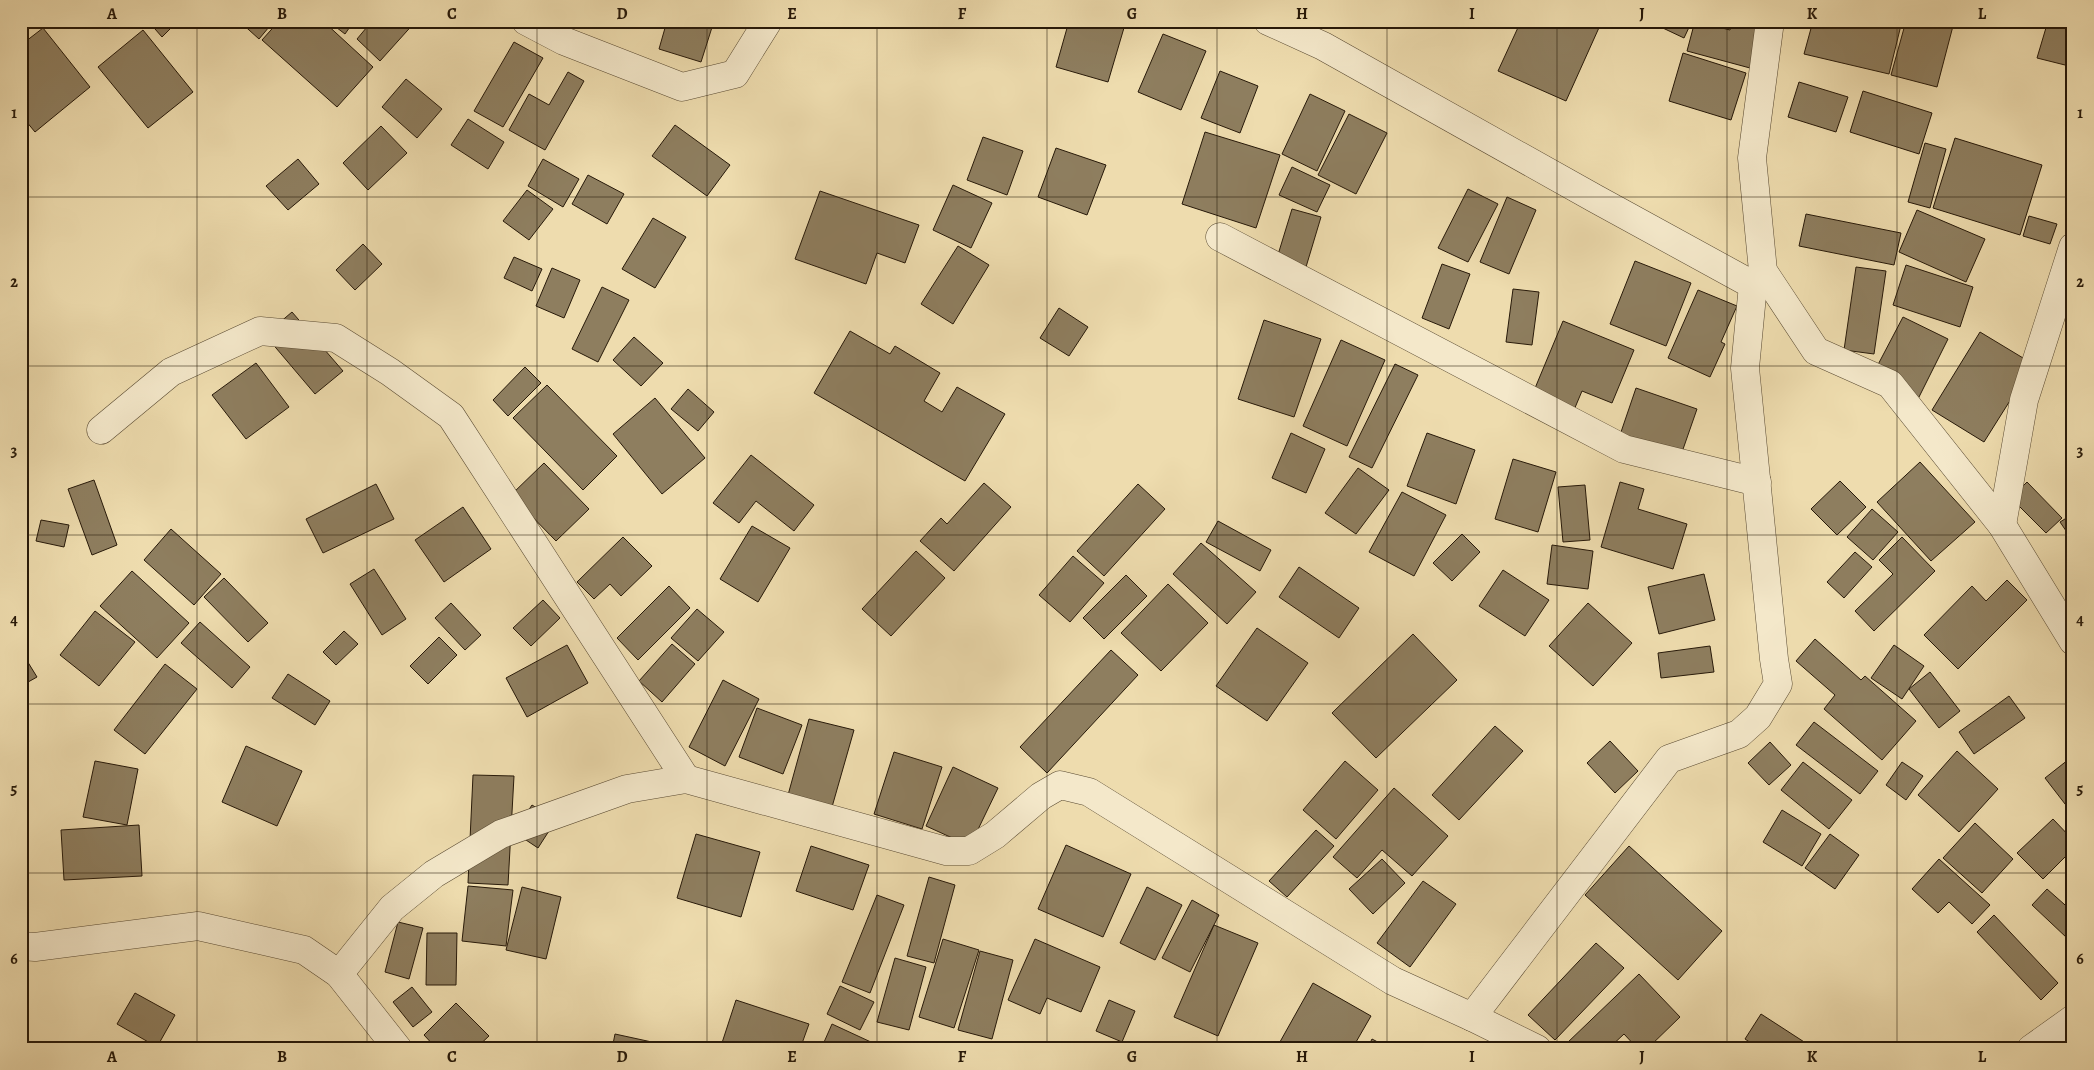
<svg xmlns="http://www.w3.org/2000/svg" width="2094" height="1070" viewBox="0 0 2094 1070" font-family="Alegreya,serif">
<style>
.building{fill:#8e7e5f;stroke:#271909}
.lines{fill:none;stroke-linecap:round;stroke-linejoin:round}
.minor-casing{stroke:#594a32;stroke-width:29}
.minor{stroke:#f4e8ca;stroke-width:28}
.grid{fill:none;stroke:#271909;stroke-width:1;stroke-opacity:0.55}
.neatline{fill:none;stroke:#271909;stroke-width:2}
.grid-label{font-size:16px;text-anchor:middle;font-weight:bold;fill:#271909}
</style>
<rect width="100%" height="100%" fill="#eedcae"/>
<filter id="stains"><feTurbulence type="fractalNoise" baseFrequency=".004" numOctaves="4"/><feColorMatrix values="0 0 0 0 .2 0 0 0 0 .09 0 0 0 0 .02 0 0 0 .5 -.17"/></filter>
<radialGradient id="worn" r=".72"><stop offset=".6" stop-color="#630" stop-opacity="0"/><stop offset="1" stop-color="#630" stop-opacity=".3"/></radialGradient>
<g class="building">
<path d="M148,21H178L162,37Z"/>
<path d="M239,21H274L259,39Z"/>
<path d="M279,21H323L373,67L337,107L262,40Z"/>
<path d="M328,21H354L345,34Z"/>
<path d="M372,21H416L380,61L357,39Z"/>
<path d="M667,21H714L701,62L659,49Z"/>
<path d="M1069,21H1126L1108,82L1056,67Z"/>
<path d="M1521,21H1602L1566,101L1498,71Z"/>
<path d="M1648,21H1692L1684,38Z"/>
<path d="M1695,21L1730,30L1732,21H1764L1750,68L1687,51Z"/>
<path d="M1813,21H1902L1889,74L1804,54Z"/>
<path d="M1906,21H1934L1953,26L1937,87L1891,75Z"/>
<path d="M2048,21H2073V67L2037,58Z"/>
<path d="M43,28L90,87L35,132L21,115V45Z"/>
<path d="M143,30L193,92L148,128L98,67Z"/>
<path d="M1163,34L1206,51L1181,110L1138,92Z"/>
<path d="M514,42L543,58L503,127L474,111Z"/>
<path d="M1683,53L1746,73L1731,120L1669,101Z"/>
<path d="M1220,71L1258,86L1240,133L1201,118Z"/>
<path d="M568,72L584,81L545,150L509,130L529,94L549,105Z"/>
<path d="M406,79L442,109L417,138L382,107Z"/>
<path d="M1799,82L1848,97L1836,132L1788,117Z"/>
<path d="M1863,91L1932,113L1919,154L1850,132Z"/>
<path d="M1310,94L1345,111L1317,171L1282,154Z"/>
<path d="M1349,114L1387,133L1356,194L1318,175Z"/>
<path d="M468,119L504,142L488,169L451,145Z"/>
<path d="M675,125L730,165L707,196L652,156Z"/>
<path d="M381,126L407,153L368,190L343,163Z"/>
<path d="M1205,132L1280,155L1256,228L1182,204Z"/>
<path d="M983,137L1023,151L1007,195L967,180Z"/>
<path d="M1955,138L2042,165L2020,235L1933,208Z"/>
<path d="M1925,143L1946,149L1930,208L1908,202Z"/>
<path d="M1056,148L1106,165L1087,215L1038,197Z"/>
<path d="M298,159L319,184L288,210L266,186Z"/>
<path d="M543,159L579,179L563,207L528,186Z"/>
<path d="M1292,167L1330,185L1317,212L1279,195Z"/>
<path d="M588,175L624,194L607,224L572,204Z"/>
<path d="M953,185L992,203L971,248L933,230Z"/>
<path d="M1468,189L1498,204L1468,262L1438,248Z"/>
<path d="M527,190L553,209L529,240L503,221Z"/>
<path d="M820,191L919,225L905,263L877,253L866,284L795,259Z"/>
<path d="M1507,197L1536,210L1509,274L1480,262Z"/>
<path d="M1292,209L1321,217L1306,267L1277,258Z"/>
<path d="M1917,210L1985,239L1966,282L1899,252Z"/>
<path d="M1806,214L1901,233L1894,265L1799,246Z"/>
<path d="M2029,216L2057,224L2050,244L2023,236Z"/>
<path d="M653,218L686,237L655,288L622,269Z"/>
<path d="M363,244L382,264L355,290L336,270Z"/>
<path d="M958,246L989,265L953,324L921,304Z"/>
<path d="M514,257L542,269L532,291L504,278Z"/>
<path d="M1635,261L1691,283L1666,346L1610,324Z"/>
<path d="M1442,264L1470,274L1449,329L1422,318Z"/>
<path d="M1906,265L1973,287L1960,327L1893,305Z"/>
<path d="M1856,267L1886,271L1874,354L1844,350Z"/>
<path d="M552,268L580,280L564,318L536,306Z"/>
<path d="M602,287L629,300L598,362L572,349Z"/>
<path d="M1513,289L1539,292L1532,345L1506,342Z"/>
<path d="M1698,290L1737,306L1721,342L1725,344L1710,377L1668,358Z"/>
<path d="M1059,308L1088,327L1069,356L1040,338Z"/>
<path d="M292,312L343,371L315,394L265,335Z"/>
<path d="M1903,317L1948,339L1918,399L1872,376Z"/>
<path d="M1264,320L1321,339L1294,417L1238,399Z"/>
<path d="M1563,321L1634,350L1612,403L1582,391L1574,410L1533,393Z"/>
<path d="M850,331L890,354L895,346L940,373L924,401L942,412L957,387L1005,414L965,481L814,393Z"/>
<path d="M1980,332L2033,364L1984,442L1932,410Z"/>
<path d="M634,337L663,363L641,386L613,360Z"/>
<path d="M1341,340L1385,360L1347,446L1303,426Z"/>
<path d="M256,363L289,407L246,439L212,395Z"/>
<path d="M1395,364L1418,375L1372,468L1349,457Z"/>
<path d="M525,367L541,383L508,416L493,400Z"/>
<path d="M547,385L617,456L583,490L513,418Z"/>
<path d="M1636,388L1697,409L1681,455L1620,435Z"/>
<path d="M688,389L714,412L698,431L671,409Z"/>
<path d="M655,398L705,458L662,494L613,434Z"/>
<path d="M1291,433L1325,449L1306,493L1272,478Z"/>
<path d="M1427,433L1475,450L1456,504L1407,486Z"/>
<path d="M751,455L814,505L794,531L756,501L739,523L713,503Z"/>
<path d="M1513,459L1556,472L1538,532L1495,519Z"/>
<path d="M1920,462L1975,522L1931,561L1877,502Z"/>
<path d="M544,463L589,509L556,541L511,495Z"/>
<path d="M1358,468L1389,490L1356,534L1325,513Z"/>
<path d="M94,480L117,545L92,555L68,489Z"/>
<path d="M1840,481L1866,507L1837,535L1811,509Z"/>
<path d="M1620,482L1644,489L1638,509L1687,524L1673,569L1601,547Z"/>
<path d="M2027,482L2062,518L2046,533L2011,498Z"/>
<path d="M984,483L1011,507L954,571L920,541L941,518L947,524Z"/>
<path d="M376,484L394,519L323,553L306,519Z"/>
<path d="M1138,484L1165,509L1104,576L1077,551Z"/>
<path d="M1585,485L1590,540L1563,542L1558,487Z"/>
<path d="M1402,492L1446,515L1414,576L1369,552Z"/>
<path d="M463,507L491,549L444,582L415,540Z"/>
<path d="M1872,509L1898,532L1873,560L1847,537Z"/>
<path d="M2073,514V541L2060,522Z"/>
<path d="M41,520L69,525L64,547L36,541Z"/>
<path d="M1218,521L1271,550L1260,571L1206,542Z"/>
<path d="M752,526L790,548L758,602L720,579Z"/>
<path d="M171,529L221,574L194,605L144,560Z"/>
<path d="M1462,534L1480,552L1452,581L1433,563Z"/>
<path d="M623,537L652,566L621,596L610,584L594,599L577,582Z"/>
<path d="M1902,537L1935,571L1874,631L1855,611L1893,574L1879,560Z"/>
<path d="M1201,543L1256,592L1227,624L1173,574Z"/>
<path d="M1552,545L1593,551L1588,589L1547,584Z"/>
<path d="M916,551L945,578L891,636L862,609Z"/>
<path d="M1855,552L1872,567L1844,598L1827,582Z"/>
<path d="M1073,556L1104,583L1070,622L1039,595Z"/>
<path d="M1299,567L1359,608L1339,638L1279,597Z"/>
<path d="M374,569L406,619L382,635L350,584Z"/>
<path d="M1503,570L1549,600L1525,636L1479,606Z"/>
<path d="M132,571L189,623L157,658L100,606Z"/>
<path d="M1704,574L1715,620L1659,634L1648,587Z"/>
<path d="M1126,575L1147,596L1104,639L1083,618Z"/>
<path d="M224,578L268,623L248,642L204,597Z"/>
<path d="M2007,580L2027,600L1958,669L1924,635L1972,586L1986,601Z"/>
<path d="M1168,584L1208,623L1161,671L1121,633Z"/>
<path d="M669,586L690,608L638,660L617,638Z"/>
<path d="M543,600L560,618L531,646L513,628Z"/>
<path d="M451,603L481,635L465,650L435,618Z"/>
<path d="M1588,603L1632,643L1593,686L1549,646Z"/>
<path d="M697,609L724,632L698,661L671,638Z"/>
<path d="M95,611L135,642L99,686L60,655Z"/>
<path d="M200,622L250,667L232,688L181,643Z"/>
<path d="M1257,628L1308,663L1267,721L1216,686Z"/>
<path d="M344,631L358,644L336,665L323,652Z"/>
<path d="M1413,634L1457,680L1376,758L1332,713Z"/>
<path d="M439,637L457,655L428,684L410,666Z"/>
<path d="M1815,639L1861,680L1865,676L1916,721L1882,760L1824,709L1835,695L1796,661Z"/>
<path d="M672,644L695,664L662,702L639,681Z"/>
<path d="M567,645L588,683L527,717L506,678Z"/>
<path d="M1894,645L1924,666L1902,699L1871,678Z"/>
<path d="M1710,646L1714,672L1661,678L1658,653Z"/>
<path d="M1111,650L1138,675L1047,773L1020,747Z"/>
<path d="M21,651L37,677L21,686Z"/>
<path d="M165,664L197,689L145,754L114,730Z"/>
<path d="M1930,672L1960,711L1939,728L1909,689Z"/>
<path d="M288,674L330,701L315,725L272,698Z"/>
<path d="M723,680L759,699L725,766L689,747Z"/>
<path d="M2009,696L2025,718L1974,754L1959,732Z"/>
<path d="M757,708L802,725L783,774L739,757Z"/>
<path d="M809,719L854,730L832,807L788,795Z"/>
<path d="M1814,722L1878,771L1860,794L1796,745Z"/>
<path d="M1495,726L1523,751L1459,820L1432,795Z"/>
<path d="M1610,741L1638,771L1615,793L1587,763Z"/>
<path d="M1770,742L1791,765L1769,785L1748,763Z"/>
<path d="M246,746L302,771L277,826L222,802Z"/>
<path d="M1957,751L1998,789L1959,832L1918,795Z"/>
<path d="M894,752L942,767L922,829L874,814Z"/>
<path d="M2073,756V813H2072L2045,778Z"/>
<path d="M95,761L138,769L127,825L83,817Z"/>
<path d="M1345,761L1378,790L1336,839L1303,810Z"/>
<path d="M1803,762L1852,800L1829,829L1781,790Z"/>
<path d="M1902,762L1923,776L1906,800L1886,785Z"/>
<path d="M953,767L998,788L970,846L926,826Z"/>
<path d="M473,775L514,776L508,885L468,883Z"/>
<path d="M1394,788L1448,836L1412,876L1382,850L1357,878L1333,857Z"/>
<path d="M532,805L556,820L538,848L514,832Z"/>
<path d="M1782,810L1821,834L1802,866L1763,842Z"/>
<path d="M2053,819L2073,840V849L2043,879L2017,853Z"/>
<path d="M1975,823L2013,859L1982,893L1943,858Z"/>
<path d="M139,825L142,876L64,880L61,830Z"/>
<path d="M1316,830L1334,846L1287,897L1269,881Z"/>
<path d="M696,834L760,852L741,917L677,898Z"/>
<path d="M1830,834L1859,855L1835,889L1805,868Z"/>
<path d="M1066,845L1131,874L1103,937L1038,909Z"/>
<path d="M811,846L869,865L853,910L796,891Z"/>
<path d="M1629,846L1722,931L1678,980L1585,895Z"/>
<path d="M1382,859L1405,883L1373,914L1349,889Z"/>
<path d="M1939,859L1990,905L1972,924L1949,902L1938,913L1912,889Z"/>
<path d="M929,877L955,885L934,963L907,956Z"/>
<path d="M1423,881L1456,904L1410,967L1377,943Z"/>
<path d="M468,886L513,890L506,946L462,941Z"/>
<path d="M522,887L561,897L546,959L506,950Z"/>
<path d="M1147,887L1182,905L1155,960L1120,943Z"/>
<path d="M2047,889L2073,912V932L2067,938L2032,905Z"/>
<path d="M877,895L904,905L870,993L842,982Z"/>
<path d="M1192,900L1219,915L1190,972L1162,958Z"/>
<path d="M1994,915L2058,983L2041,1000L1977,932Z"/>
<path d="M398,922L423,928L409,979L385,972Z"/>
<path d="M1214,925L1258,943L1218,1036L1174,1017Z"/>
<path d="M427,933H457L456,985H426Z"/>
<path d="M943,939L979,950L954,1028L919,1017Z"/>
<path d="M1035,939L1100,967L1081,1012L1047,998L1040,1014L1008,1000Z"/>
<path d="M1596,943L1624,968L1555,1040L1528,1015Z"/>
<path d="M980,951L1013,960L992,1039L958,1030Z"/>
<path d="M895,958L926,967L909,1030L877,1022Z"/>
<path d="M1639,974L1680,1017L1647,1049H1638L1624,1034L1608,1049H1571L1566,1044Z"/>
<path d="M1313,983L1371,1016L1352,1049H1276Z"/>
<path d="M840,986L874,1002L860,1030L827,1014Z"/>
<path d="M412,987L432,1012L413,1027L393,1002Z"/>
<path d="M135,993L175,1015L157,1047L117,1024Z"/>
<path d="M736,1000L809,1024L800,1049H720Z"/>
<path d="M1109,1000L1135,1011L1122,1042L1096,1031Z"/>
<path d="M456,1003L489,1036L475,1049H437L424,1035Z"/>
<path d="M1761,1014L1815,1049H1760L1745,1039Z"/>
<path d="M832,1024L886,1049H821Z"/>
<path d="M615,1034L684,1049H612Z"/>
<path d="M1372,1039L1391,1049H1367Z"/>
</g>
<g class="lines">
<defs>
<g id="minor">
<path d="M526,21L564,41L682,87L735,74L768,21"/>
<path d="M1268,21L1323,46L1596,199L1753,285"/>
<path d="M1770,21L1752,158L1763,271L1816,351L1890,384L2002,525L2073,641"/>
<path d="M1220,237L1624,449L1757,482"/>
<path d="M101,430L171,372L260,331L336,338L390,372L451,416L686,779"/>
<path d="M2002,525L2024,400L2073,247"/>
<path d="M21,946L35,947L198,926L304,950L339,974L398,1049"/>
<path d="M339,974L392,908L434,874L501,834L627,789L686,779L946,851H969L995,835L1041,796L1060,785L1089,792L1393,981L1472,1017"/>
<path d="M1537,1049L1472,1017L1669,759L1739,734L1758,717L1778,684L1774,659L1745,368L1753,285L1763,271"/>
<path d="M2031,1049L2073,1019"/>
</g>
</defs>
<use href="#minor" class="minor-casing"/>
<use href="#minor" class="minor"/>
</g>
<path class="grid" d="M197,21V1049M367,21V1049M537,21V1049M707,21V1049M877,21V1049M1047,21V1049M1217,21V1049M1387,21V1049M1557,21V1049M1727,21V1049M1897,21V1049M21,197H2073M21,366H2073M21,535H2073M21,704H2073M21,873H2073"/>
<rect width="2094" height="1070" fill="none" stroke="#eedcae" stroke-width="55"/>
<rect x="28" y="28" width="2038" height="1014" class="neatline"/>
<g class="grid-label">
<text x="112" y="19">A</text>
<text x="282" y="19">B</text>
<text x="452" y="19">C</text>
<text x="622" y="19">D</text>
<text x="792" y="19">E</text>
<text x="962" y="19">F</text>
<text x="1132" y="19">G</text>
<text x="1302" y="19">H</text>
<text x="1472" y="19">I</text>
<text x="1642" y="19">J</text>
<text x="1812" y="19">K</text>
<text x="1982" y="19">L</text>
<text x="14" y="118">1</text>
<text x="2080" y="118">1</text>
<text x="14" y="287">2</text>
<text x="2080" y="287">2</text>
<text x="14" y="456">3</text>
<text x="2080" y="456">3</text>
<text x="14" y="625">4</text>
<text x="2080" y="625">4</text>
<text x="14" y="794">5</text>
<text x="2080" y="794">5</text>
<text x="14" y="964">6</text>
<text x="2080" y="964">6</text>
<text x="112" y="1062">A</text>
<text x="282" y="1062">B</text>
<text x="452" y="1062">C</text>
<text x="622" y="1062">D</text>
<text x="792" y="1062">E</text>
<text x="962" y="1062">F</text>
<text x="1132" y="1062">G</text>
<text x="1302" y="1062">H</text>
<text x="1472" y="1062">I</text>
<text x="1642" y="1062">J</text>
<text x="1812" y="1062">K</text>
<text x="1982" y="1062">L</text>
</g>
<rect width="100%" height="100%" filter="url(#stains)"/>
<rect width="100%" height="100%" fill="url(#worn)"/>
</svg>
